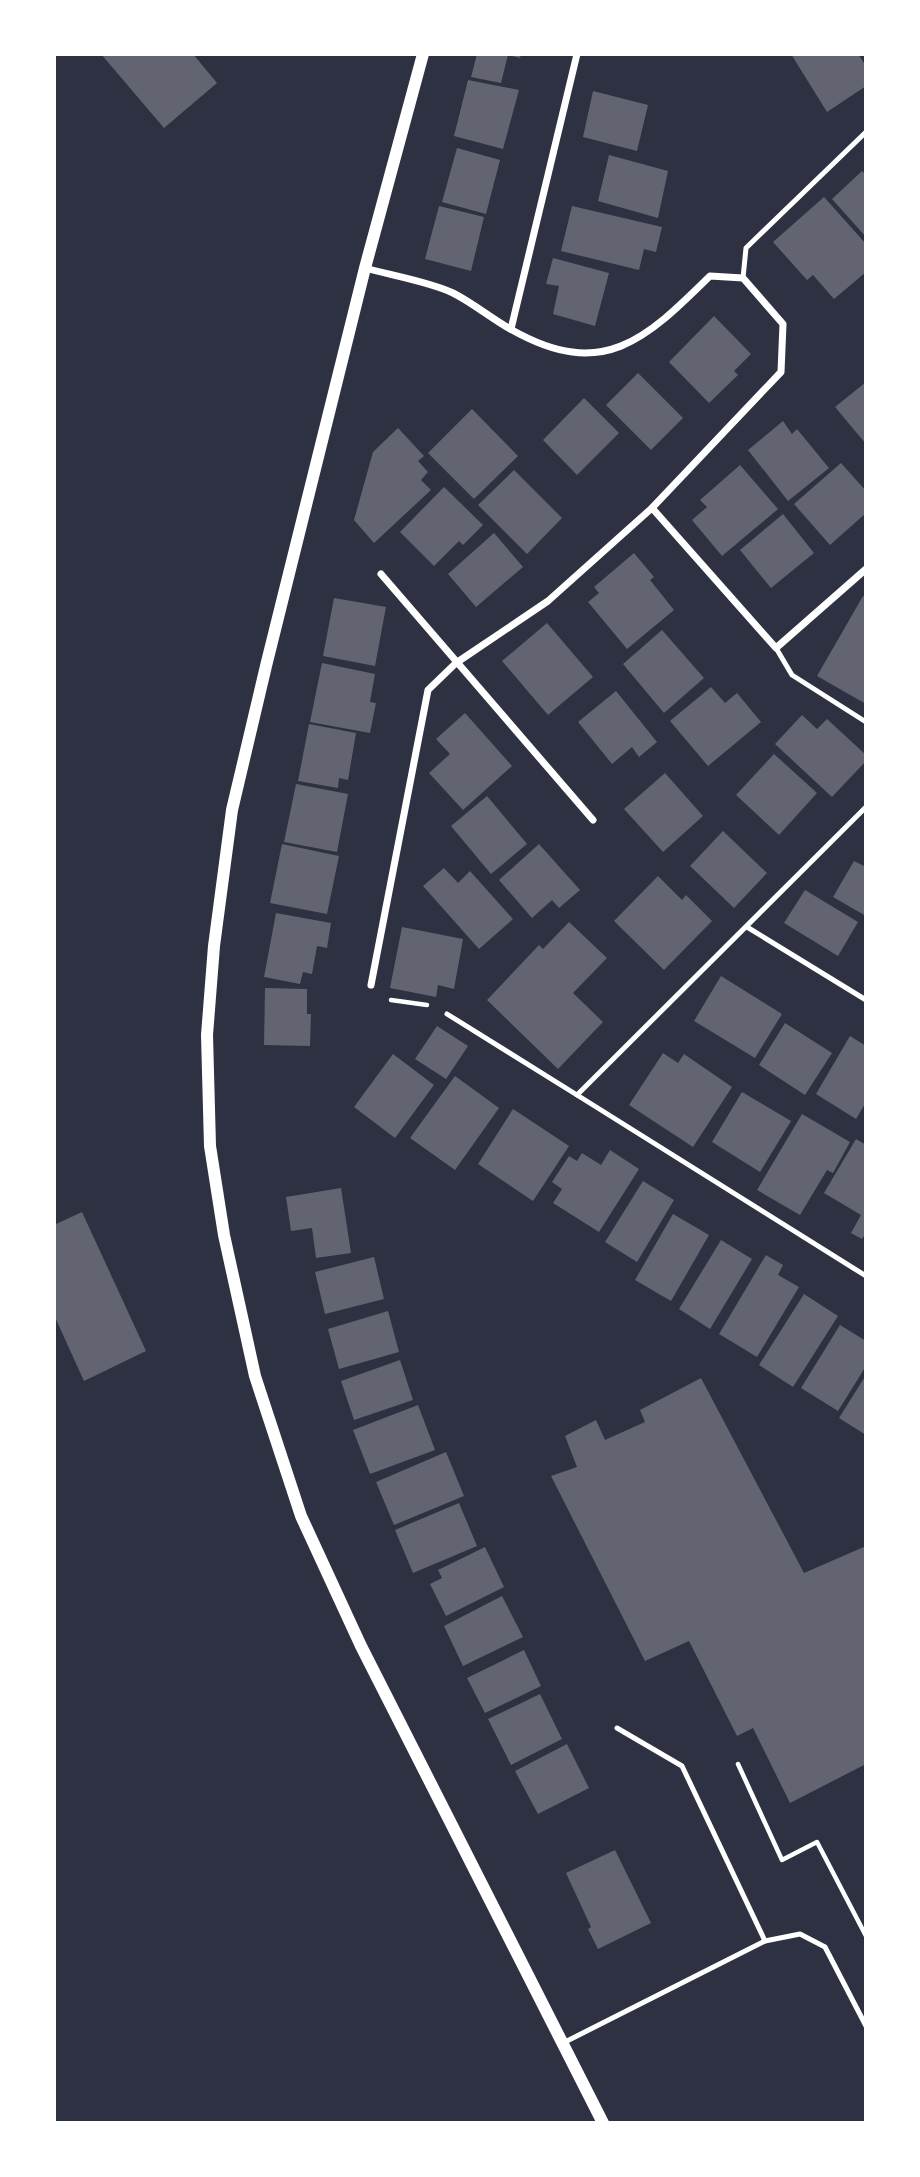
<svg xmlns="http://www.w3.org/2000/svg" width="920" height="2177" viewBox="0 0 920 2177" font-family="'IBM Plex Serif',serif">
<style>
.building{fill:#626471}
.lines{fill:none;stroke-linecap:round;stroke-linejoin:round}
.path{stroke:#fff;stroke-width:4.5}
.service{stroke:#fff;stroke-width:5}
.minor{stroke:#fff;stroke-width:7}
.tertiary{stroke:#fff;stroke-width:12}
</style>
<rect width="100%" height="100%" fill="#2d3142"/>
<g class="building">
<path d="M101,54H193L217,83L164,128Z"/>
<path d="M477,54H521L520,58L508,55L501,83L471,77Z"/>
<path d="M791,54H858L866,66V86L827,112Z"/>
<path d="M468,80L519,90L503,149L454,136Z"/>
<path d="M593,91L648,105L637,151L583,137Z"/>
<path d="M457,148L500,160L486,214L442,202Z"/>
<path d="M609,155L668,171L658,218L598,201Z"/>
<path d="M862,171L866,175V237L832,199Z"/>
<path d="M824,197L866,244V272L834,299L813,275L807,280L773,242Z"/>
<path d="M439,206L484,217L471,271L425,259Z"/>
<path d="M572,206L662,227L656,252L644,249L639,270L561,251Z"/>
<path d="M553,258L609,273L595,326L553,314L559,286L546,284Z"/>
<path d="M714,316L751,354L734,371L738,375L709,403L669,362Z"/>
<path d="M638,373L683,418L651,450L606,405Z"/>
<path d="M866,382V444L835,407Z"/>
<path d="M584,398L619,433L577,475L543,440Z"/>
<path d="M472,409L518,456L474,499L428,453Z"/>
<path d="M783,421L792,434L797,429L829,468L788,501L748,450Z"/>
<path d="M398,428L424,456L418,461L428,472L421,480L431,490L374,543L354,520L373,452Z"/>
<path d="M841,463L866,491V513L830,545L794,504Z"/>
<path d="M740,465L778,509L722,556L692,520L707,507L700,500Z"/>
<path d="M514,470L562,518L527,554L478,505Z"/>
<path d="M444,487L483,525L463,545L459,541L434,566L400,532Z"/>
<path d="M783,514L814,553L771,588L740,550Z"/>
<path d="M494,533L523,567L476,607L448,574Z"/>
<path d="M634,553L654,577L650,580L674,610L627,649L588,602L599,593L594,587Z"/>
<path d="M863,596L866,597V704L817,676Z"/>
<path d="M334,598L386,607L375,666L323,656Z"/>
<path d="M547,623L593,677L548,715L502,661Z"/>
<path d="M662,630L704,678L664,713L623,664Z"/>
<path d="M322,663L375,674L370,702L376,703L370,733L310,722Z"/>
<path d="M711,687L725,703L737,693L761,722L708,766L670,721Z"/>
<path d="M616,691L657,742L639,757L632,747L612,764L578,722Z"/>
<path d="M465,713L512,766L463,810L429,773L450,754L436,739Z"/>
<path d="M802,715L817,729L827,719L866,755V761L832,797L775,744Z"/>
<path d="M309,724L356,733L348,780L339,778L338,788L298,781Z"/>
<path d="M774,754L817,793L779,835L736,795Z"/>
<path d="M665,773L703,816L663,852L624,809Z"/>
<path d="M296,784L348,794L337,852L284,842Z"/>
<path d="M487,796L527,844L491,874L451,826Z"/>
<path d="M723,831L767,873L734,908L690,866Z"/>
<path d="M282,844L339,856L327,914L270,903Z"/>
<path d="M539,844L580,890L559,908L552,900L532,918L499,880Z"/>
<path d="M854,861L866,867V916L833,897Z"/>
<path d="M444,868L458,883L470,871L513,919L479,949L423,886Z"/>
<path d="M658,876L682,900L686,895L712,921L664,970L614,921Z"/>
<path d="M805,890L858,922L838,956L784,923Z"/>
<path d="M276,913L331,923L327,948L317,946L312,974L303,972L300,984L264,977Z"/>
<path d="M569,922L607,958L573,993L603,1022L558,1069L487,1000L539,945L543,949Z"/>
<path d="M402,927L463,939L454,989L438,985L436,997L390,988Z"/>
<path d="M721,976L782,1014L755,1058L694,1021Z"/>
<path d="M265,988L307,989V1014H311L310,1046L264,1045Z"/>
<path d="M785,1023L832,1053L805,1095L759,1065Z"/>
<path d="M437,1026L468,1046L446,1079L415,1059Z"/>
<path d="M850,1036L866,1046V1102L856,1119L816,1094Z"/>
<path d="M663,1053L678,1063L684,1054L732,1087L693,1147L629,1105Z"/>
<path d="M393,1054L434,1085L395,1138L354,1107Z"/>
<path d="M455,1076L499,1108L455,1170L410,1138Z"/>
<path d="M742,1092L791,1121L760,1172L712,1142Z"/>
<path d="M513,1109L569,1146L533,1201L478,1164Z"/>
<path d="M802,1114L850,1142L833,1173L827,1170L800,1215L757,1190Z"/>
<path d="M856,1139L866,1145V1233L862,1239L851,1233L861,1215L824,1193Z"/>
<path d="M610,1150L639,1169L599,1232L553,1203L562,1189L552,1182L569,1156L577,1161L582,1153L601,1165Z"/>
<path d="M643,1181L674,1200L637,1262L605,1242Z"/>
<path d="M341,1188L351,1253L316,1258L312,1228L291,1231L286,1197Z"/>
<path d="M82,1212L146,1351L84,1381L54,1315V1225Z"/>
<path d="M673,1214L709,1235L671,1301L635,1280Z"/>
<path d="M721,1240L752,1259L710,1329L679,1309Z"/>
<path d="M766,1255L783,1265L778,1275L799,1287L757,1357L719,1334Z"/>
<path d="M374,1257L384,1299L325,1314L315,1272Z"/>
<path d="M804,1294L838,1316L793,1387L759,1365Z"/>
<path d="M388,1311L399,1352L339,1369L328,1329Z"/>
<path d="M840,1325L866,1341V1366L838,1411L801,1388Z"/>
<path d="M400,1360L413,1400L354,1420L341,1381Z"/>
<path d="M866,1375V1435L839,1418Z"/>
<path d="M701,1378L804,1573L866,1546V1764L790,1803L753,1728L737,1736L689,1641L645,1661L551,1476L577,1467L565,1436L596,1420L605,1440L645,1422L640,1410Z"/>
<path d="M418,1405L435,1450L370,1474L353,1430Z"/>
<path d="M446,1452L464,1496L394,1525L376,1482Z"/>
<path d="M459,1503L477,1546L413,1573L395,1530Z"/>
<path d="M485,1547L504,1587L446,1616L430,1584L442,1578L438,1570Z"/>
<path d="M502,1596L523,1637L463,1666L444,1626Z"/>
<path d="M524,1650L541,1686L485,1713L467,1678Z"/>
<path d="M540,1694L562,1739L511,1765L488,1719Z"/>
<path d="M567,1744L589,1788L538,1814L515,1771Z"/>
<path d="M615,1850L651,1923L598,1949L588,1929L591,1927L566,1873Z"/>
</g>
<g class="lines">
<g class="path">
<path d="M391,1000L427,1005"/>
<path d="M738,1764L782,1860L817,1842L866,1936"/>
</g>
<g class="service">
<path d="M743,278L746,248L866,132"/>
<path d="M776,648L792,675L866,722"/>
<path d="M866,807L577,1095L866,1276"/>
<path d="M747,927L866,1000"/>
<path d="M447,1014L577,1095"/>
<path d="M617,1728L682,1766L765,1941"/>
<path d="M563,2043L765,1941L800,1934L825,1947L866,2026"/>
</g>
<g class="minor">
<path d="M365,268C390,275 431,282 453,293C473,303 492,319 512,330C603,381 645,340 710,276L743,278L783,324L781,372L652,508L548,601L456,663L428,690L371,985"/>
<path d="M511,329L577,54"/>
<path d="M652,508L776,648L866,569"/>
<path d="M381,574L593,820"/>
</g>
<path class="tertiary" d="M423,54L365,268L266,666L232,810L214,946L207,1035L210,1146L224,1235L255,1376L301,1516L361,1646L603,2123"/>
</g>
<rect width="920" height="2177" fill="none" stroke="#ffffff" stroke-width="112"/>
</svg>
